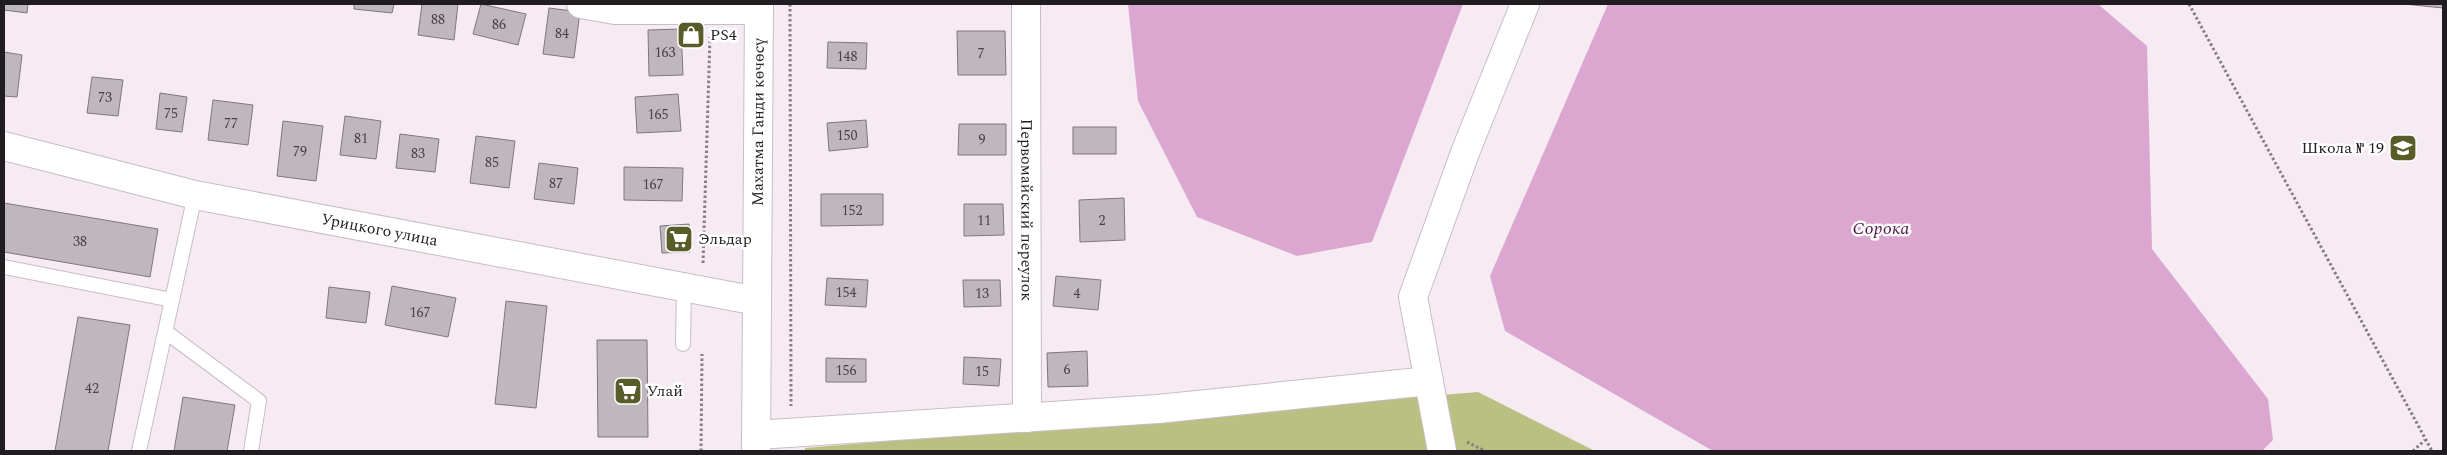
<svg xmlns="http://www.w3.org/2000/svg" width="2447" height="455" viewBox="0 0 2447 455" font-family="Spectral,serif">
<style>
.forest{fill:#bac082}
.water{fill:#dba7d1}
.building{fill:#c0b6be;stroke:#80767e}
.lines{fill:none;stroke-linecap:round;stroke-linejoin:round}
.lane-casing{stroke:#c8bdc6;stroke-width:16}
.street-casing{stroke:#c8bdc6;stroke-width:30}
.primary-casing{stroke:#c8bdc6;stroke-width:30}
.path{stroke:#857d83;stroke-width:3;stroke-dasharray:2.5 2.5;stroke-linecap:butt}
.lane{stroke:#fff;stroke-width:14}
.street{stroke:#fff;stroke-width:28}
.primary{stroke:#fff;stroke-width:28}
.labels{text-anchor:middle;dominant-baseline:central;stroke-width:5;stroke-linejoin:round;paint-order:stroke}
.number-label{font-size:14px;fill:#484247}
.poi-label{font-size:16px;fill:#201c1f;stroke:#fff;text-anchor:start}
.street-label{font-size:16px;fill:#201c1f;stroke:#fff}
.water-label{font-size:18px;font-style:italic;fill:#51144a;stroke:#fff}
</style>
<rect width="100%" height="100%" fill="#f6ebf3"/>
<path class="forest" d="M1478,392L1595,451H805V448Z"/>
<g class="water">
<path d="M1128,4H1463L1372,242L1297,256L1197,217L1138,101Z"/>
<path d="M1608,4H2098L2147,46L2152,249L2268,399L2273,440L2262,451H1713L1505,331L1490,276Z"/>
</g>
<g class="building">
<path d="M4,4H28L27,13L4,10Z"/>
<path d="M354,4H394L392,13L354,9Z"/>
<path d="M422,4H458L454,40L418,35Z"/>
<path d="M481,4L526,14L518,45L473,34Z"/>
<path d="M2404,4H2443V8Z"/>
<path d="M549,8L580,12L574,58L543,54Z"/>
<path d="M681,29L683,75L649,76L648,30Z"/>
<path d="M957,31H1005L1006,75H958Z"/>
<path d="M828,42L867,43L866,69L827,68Z"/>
<path d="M4,52L22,55L17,97L4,96Z"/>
<path d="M92,77L123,80L118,116L87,113Z"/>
<path d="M160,93L187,97L182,132L156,129Z"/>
<path d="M678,94L681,131L637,133L635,97Z"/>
<path d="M213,100L253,105L248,145L208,140Z"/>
<path d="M345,116L381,121L376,159L340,155Z"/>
<path d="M866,120L868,147L829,151L827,123Z"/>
<path d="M283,121L323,126L316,181L277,176Z"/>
<path d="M959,124H1006V155H958Z"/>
<rect x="1073" y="127" width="43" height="27"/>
<path d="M400,134L439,139L435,172L396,168Z"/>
<path d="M476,136L515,141L509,188L470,183Z"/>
<path d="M539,163L578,168L574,204L534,199Z"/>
<path d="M624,167L683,168L682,201L624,200Z"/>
<path d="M821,194H883V225L821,226Z"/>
<path d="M1124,198L1125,240L1080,242L1079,200Z"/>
<path d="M4,203L158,229L150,277L4,252Z"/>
<path d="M964,204H1003L1004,235L964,236Z"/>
<path d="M689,224L690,252L662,253L660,226Z"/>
<path d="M1056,276L1101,280L1098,310L1053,306Z"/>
<path d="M827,278L868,280L866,307L825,305Z"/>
<path d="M963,280H1000L1001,306L964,307Z"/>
<path d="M392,286L456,298L448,337L385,325Z"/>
<path d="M329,287L370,292L366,323L326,318Z"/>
<path d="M506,301L547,306L536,408L495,404Z"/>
<path d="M78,317L130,325L108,451H55Z"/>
<path d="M597,340H647L648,437H598Z"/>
<path d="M1087,351L1088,386L1048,387L1047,353Z"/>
<path d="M964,357L1001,359L999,386L963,384Z"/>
<path d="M826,358L866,359V382H826Z"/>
<path d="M183,397L235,405L227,451H174Z"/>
</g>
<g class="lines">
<defs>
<g id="lane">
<path d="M4,267L172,300"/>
<path d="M166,332L259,401L251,451"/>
<path d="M683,344L684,287"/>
<path d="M139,451L195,195"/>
</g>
<g id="street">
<path d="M581,4L615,10H759"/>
<path id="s1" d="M1026,4L1027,418"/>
<path id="s2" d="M4,146L195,195L757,301"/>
<path d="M756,435L1158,409L1429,381"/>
<path d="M1442,451L1413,297L1466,150L1525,4"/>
</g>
<g id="primary">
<path id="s3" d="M756,451L759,4"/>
</g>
</defs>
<use href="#lane" class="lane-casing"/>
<use href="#street" class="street-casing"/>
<use href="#primary" class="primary-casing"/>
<g class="path">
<path d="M790,4L791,406"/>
<path d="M2189,4L2432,451"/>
<path d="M703,263L710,37"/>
<path d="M1467,442L1485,451"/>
<path d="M701,451L702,354"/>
<path d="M2413,451L2425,440"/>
</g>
<use href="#lane" class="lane"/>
<use href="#street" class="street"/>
<use href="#primary" class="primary"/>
</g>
<defs>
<symbol id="shop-square" viewBox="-11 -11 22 22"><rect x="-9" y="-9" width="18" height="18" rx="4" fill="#585c29" stroke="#fff"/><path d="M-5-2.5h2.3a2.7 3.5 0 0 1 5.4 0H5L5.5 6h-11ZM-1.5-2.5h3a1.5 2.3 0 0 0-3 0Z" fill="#fff"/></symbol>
<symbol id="school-square" viewBox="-11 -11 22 22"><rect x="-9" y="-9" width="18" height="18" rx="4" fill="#585c29" stroke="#fff"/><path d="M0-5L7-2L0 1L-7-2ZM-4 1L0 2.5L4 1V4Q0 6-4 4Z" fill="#fff"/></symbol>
<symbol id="supermarket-square" viewBox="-11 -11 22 22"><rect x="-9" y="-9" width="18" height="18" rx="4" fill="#585c29" stroke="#fff"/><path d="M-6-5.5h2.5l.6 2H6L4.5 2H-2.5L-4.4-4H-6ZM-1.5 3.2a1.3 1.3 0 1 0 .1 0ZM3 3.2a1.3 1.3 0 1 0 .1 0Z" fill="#fff"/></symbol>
</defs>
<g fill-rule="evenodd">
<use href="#shop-square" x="675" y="19" width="32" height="32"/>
<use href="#school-square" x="2387" y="132" width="32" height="32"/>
<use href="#supermarket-square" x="663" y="223" width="32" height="32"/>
<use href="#supermarket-square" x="612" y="375" width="32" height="32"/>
</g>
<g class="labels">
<g class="number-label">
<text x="438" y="19">88</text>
<text x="499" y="24">86</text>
<text x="562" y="33">84</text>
<text x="665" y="52">163</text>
<text x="981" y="53">7</text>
<text x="847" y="56">148</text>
<text x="105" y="97">73</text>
<text x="171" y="113">75</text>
<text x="658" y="114">165</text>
<text x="231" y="123">77</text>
<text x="847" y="135">150</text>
<text x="361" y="138">81</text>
<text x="982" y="139">9</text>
<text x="300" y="151">79</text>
<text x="418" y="153">83</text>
<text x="492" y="162">85</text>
<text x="556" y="183">87</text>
<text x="653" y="184">167</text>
<text x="852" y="210">152</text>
<text x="984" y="220">11</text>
<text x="1102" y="220">2</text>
<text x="80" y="241">38</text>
<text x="846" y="292">154</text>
<text x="982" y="293">13</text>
<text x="1077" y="293">4</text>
<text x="420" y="312">167</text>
<text x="1067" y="369">6</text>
<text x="846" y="370">156</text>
<text x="982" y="371">15</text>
<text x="92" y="388">42</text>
</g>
<g class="poi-label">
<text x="710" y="35">PS4</text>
<text x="2384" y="148" text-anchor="end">Школа № 19</text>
<text x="698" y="239">Эльдар</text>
<text x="647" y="391">Улай</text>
</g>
<g class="street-label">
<text stroke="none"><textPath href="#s3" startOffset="329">Махатма Ганди көчөсү</textPath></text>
<text stroke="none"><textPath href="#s1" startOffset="206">Первомайский переулок</textPath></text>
<text stroke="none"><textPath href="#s2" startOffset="385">Урицкого улица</textPath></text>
</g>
<g class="water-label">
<text x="1881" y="228">Сорока</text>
</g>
</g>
<rect width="2447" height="455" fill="none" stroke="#201c1f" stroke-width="10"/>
</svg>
